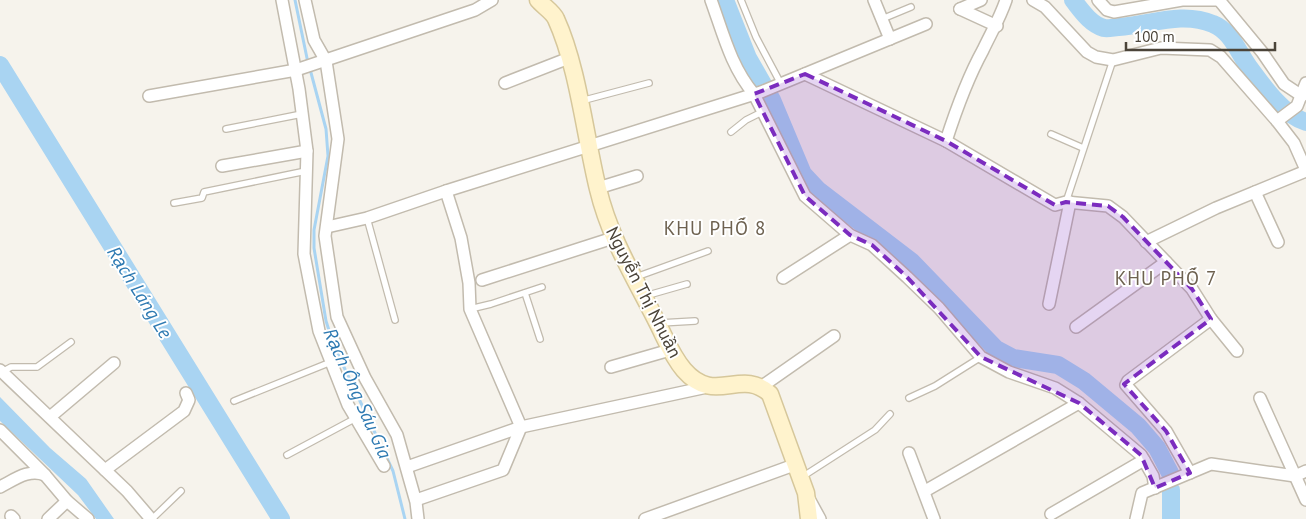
<svg xmlns="http://www.w3.org/2000/svg" width="1306" height="519" viewBox="0 0 1306 519" font-family="'PT Sans',sans-serif">
<style>
.water{fill:#a9d4f2}
.lines{fill:none;stroke-linecap:round;stroke-linejoin:round}
.stream{stroke:#a9d4f2;stroke-width:3}
.river{stroke:#a9d4f2;stroke-width:18}
.lane-casing{stroke:#c2bbae;stroke-width:8}
.street-casing{stroke:#c2bbae;stroke-width:14}
.secondary-casing{stroke:#d6c79b;stroke-width:19}
.lane{stroke:#fff;stroke-width:5.5}
.street{stroke:#fff;stroke-width:11}
.secondary{stroke:#fff3cd;stroke-width:16}
.marked{fill:#7b2cbf;fill-opacity:0.2;stroke:#7b2cbf;stroke-width:4;stroke-dasharray:10 6;stroke-linejoin:round}
.labels{text-anchor:middle;dominant-baseline:central;stroke-width:4;stroke-linejoin:round;paint-order:stroke}
.street-label{font-size:18px;fill:#4b4439;stroke:#fff}
.neighbourhood-label{font-size:19px;letter-spacing:1px;fill:#6e6250;stroke:#fff}
.water-label{font-size:19px;font-style:italic;fill:#2e7ab2;stroke:#fff}
</style>
<rect width="100%" height="100%" fill="#f6f3ec"/>
<path class="water" d="M0,397L50,448L86,479L114,519H96L78,495L0,421Z"/>
<g class="lines">
<g class="stream">
<path d="M295,0L308,63"/>
<path d="M310,69L326,129L328,156L314,230V248L326,321L334,346L393,471L405,519"/>
</g>
<g class="river">
<path d="M725,0L748,58L772,100L803,174L818,190L912,262L996,349L1013,358L1058,365L1084,381L1138,426L1157,448L1170,473"/>
<path d="M1073,0C1081,10 1090,24 1104,28C1108,29 1115,27 1119,27C1150,25 1182,11 1213,24C1231,31 1238,52 1249,67C1263,86 1283,115 1306,122"/>
<path d="M0,65L281,519"/>
<path d="M1171,490V519"/>
</g>
<defs>
<g id="lane">
<path d="M741,0L756,37L781,84"/>
<path d="M882,19L911,7"/>
<path d="M581,101L649,83"/>
<path d="M226,129L302,114"/>
<path d="M731,132L746,120L762,112"/>
<path d="M1051,134L1083,148"/>
<path d="M1066,202L1113,60"/>
<path d="M174,203L202,198L204,192L306,171"/>
<path d="M367,218L395,320"/>
<path d="M636,277L708,251"/>
<path d="M525,293L540,339"/>
<path d="M645,296L687,284"/>
<path d="M470,309L491,304L542,287"/>
<path d="M660,323L695,321"/>
<path d="M2,372L11,367H37L71,342"/>
<path d="M909,398L935,386L981,357"/>
<path d="M234,401L331,362"/>
<path d="M287,455L356,418"/>
<path d="M802,477L875,430L890,414"/>
<path d="M152,519L181,491"/>
</g>
<g id="street">
<path d="M282,0L299,89L307,151L304,254L319,331L348,405L384,466"/>
<path d="M305,0L314,40L326,61L338,139L325,236L337,317L365,378L397,435L416,502L418,519"/>
<path d="M711,0C723,33 731,67 754,94L805,196L850,235L872,245L907,277L939,308L981,357L1009,372L1055,388L1079,403L1141,455L1153,476L1155,488"/>
<path d="M874,0L890,39"/>
<path d="M1033,0L1045,7L1087,52L1096,57L1113,60L1161,48L1210,50L1221,57L1277,121"/>
<path d="M1098,0L1107,10L1114,12L1182,0H1219"/>
<path d="M1219,0L1262,52L1284,84L1302,96"/>
<path d="M960,9L997,26"/>
<path d="M960,9L981,0"/>
<path d="M805,74L946,141L1055,205L1066,202L1108,206L1123,217L1192,289L1211,319L1237,351"/>
<path d="M505,83L569,58"/>
<path d="M1306,83L1297,106L1277,121L1294,143L1306,170"/>
<path d="M149,96L296,70L475,10L492,0"/>
<path d="M946,141C956,110 967,79 983,50C991,33 1000,18 1006,0"/>
<path d="M222,166L307,151"/>
<path d="M598,188L637,176"/>
<path d="M1255,192L1278,242"/>
<path d="M327,227L367,218L446,191L761,92L926,24"/>
<path d="M1146,242L1216,208L1306,171"/>
<path d="M783,278L850,235"/>
<path d="M482,280L613,238"/>
<path d="M1049,304L1070,202"/>
<path d="M1076,327L1166,262"/>
<path d="M611,367L670,350"/>
<path d="M0,370L127,491L151,519"/>
<path d="M761,387L834,336"/>
<path d="M1260,398L1306,500"/>
<path d="M50,417L114,363"/>
<path d="M0,430L45,475L67,501L88,519"/>
<path d="M909,453L934,519"/>
<path d="M407,467L521,427L707,387"/>
<path d="M105,470L184,411L189,400L186,393"/>
<path d="M1190,473L1166,431L1126,385L1128,381L1211,319"/>
<path d="M0,487C14,480 29,468 45,475"/>
<path d="M925,491L1079,403"/>
<path d="M808,497L820,519"/>
<path d="M416,500L503,470L521,427L470,309L469,283L461,238L446,191"/>
<path d="M1051,514L1144,460"/>
<path d="M11,516L14,519"/>
<path d="M48,519L67,501"/>
<path d="M645,519L794,465"/>
<path d="M1136,519L1142,493L1211,464L1295,476L1306,471"/>
</g>
<path id="secondary" d="M538,0C543,6 553,12 556,19C578,67 585,136 598,189C610,239 635,278 658,324C666,340 672,356 684,370C715,406 741,367 770,394L806,493L809,519"/>
</defs>
<use href="#lane" class="lane-casing"/>
<use href="#street" class="street-casing"/>
<use href="#secondary" class="secondary-casing"/>
<use href="#lane" class="lane"/>
<use href="#street" class="street"/>
<use href="#secondary" class="secondary"/>
</g>
<path class="marked" d="M805,74L946,141L1055,205L1066,202L1108,206L1123,217L1192,289L1211,319L1124,384L1166,431L1190,473L1155,488L1141,455L1079,403L981,357L907,277L872,245L850,235L805,196L754,94Z"/>
<g class="labels">
<g class="street-label">
<text transform="translate(644 292) rotate(63)">Nguyễn Thị Nhuần</text>
</g>
<g class="neighbourhood-label">
<text x="715" y="228">KHU PHỐ 8</text>
<text x="1166" y="278">KHU PHỐ 7</text>
</g>
<g class="water-label">
<text transform="translate(140 292) rotate(58)">Rạch Láng Le</text>
<text transform="translate(358 393) rotate(66)">Rạch Ông Sáu Gia</text>
</g>
</g>
<path d="M1126 42v8h149v-8" fill="none" stroke="#4b4439" stroke-width="2.5"/>
<text x="1134" y="42" font-size="15" fill="#4b4439" stroke="#ffffff" stroke-width="4" paint-order="stroke">100 m</text>
</svg>
